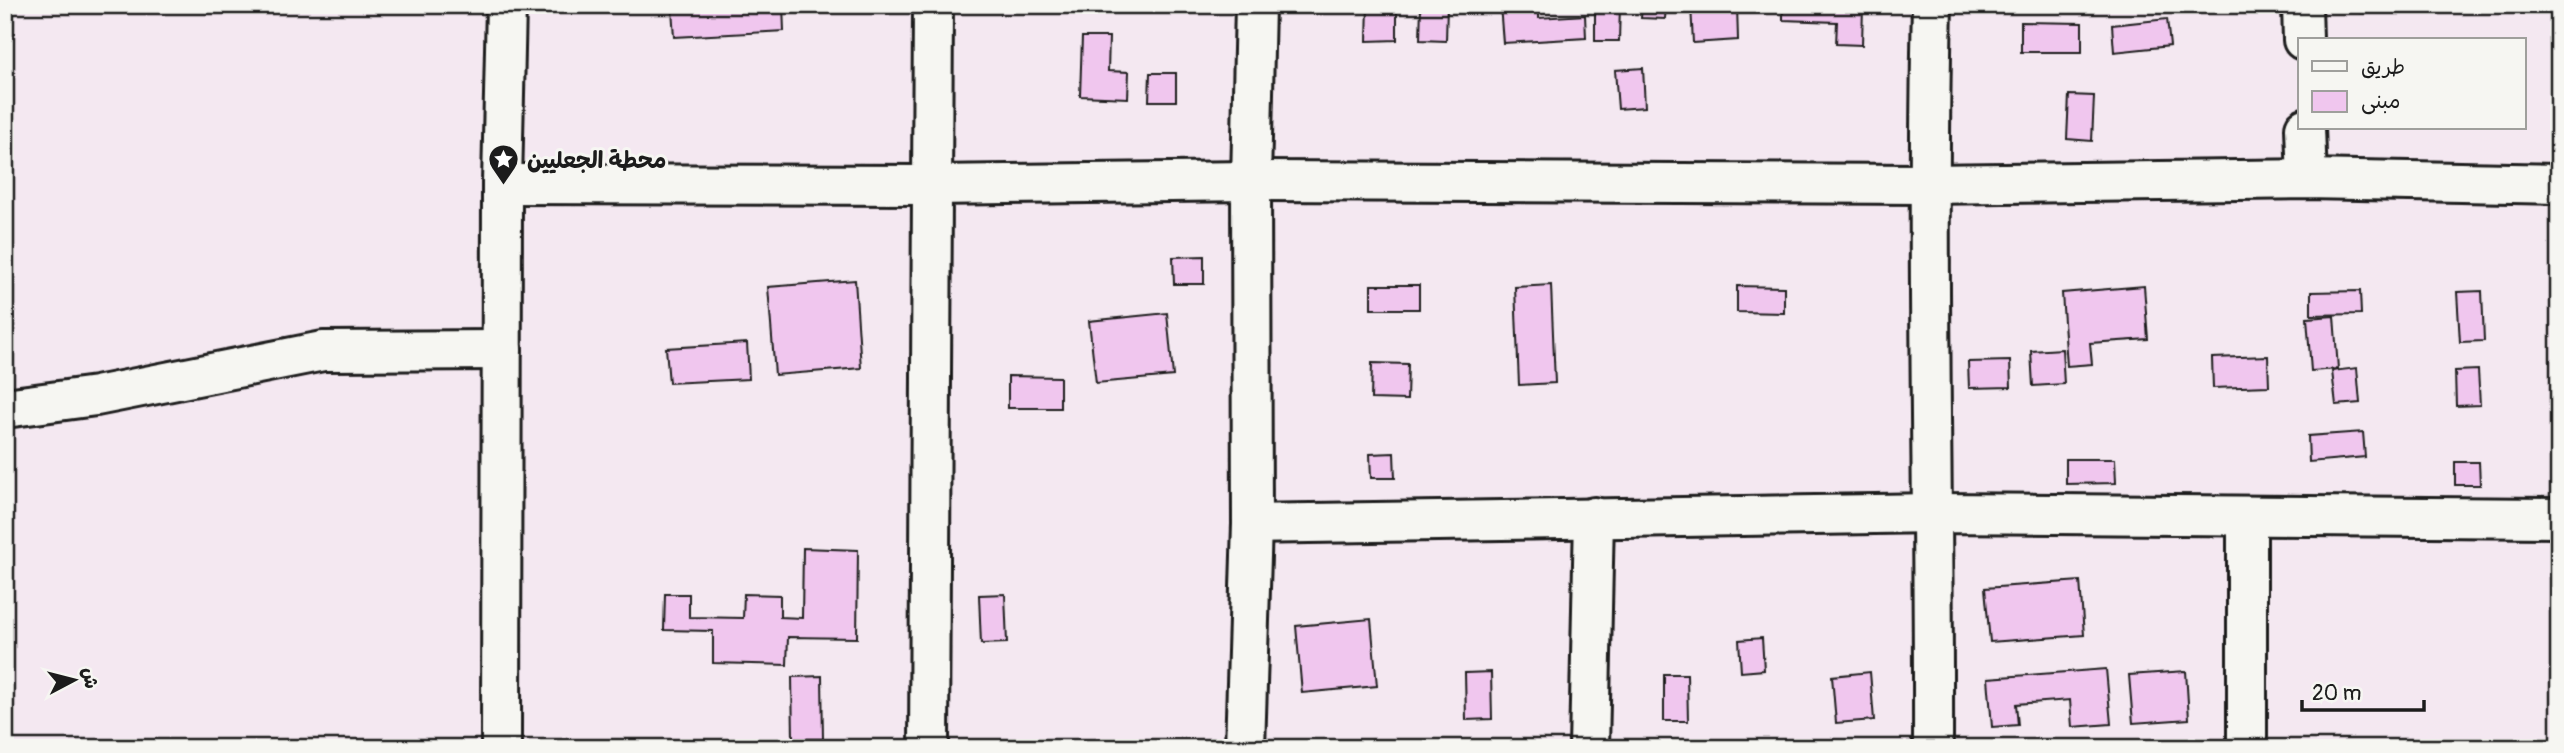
<svg xmlns="http://www.w3.org/2000/svg" width="2564" height="753" viewBox="0 0 2564 753" font-family="Pangolin,'Playpen Sans Arabic',sans-serif">
<style>
.building{fill:#f0c6ee;stroke:#1c1c1c;stroke-width:2}
.lines{fill:none;stroke-linecap:round;stroke-linejoin:round}
.minor-casing{stroke:#1c1c1c;stroke-width:44}
.tertiary-casing{stroke:#1c1c1c;stroke-width:44}
.minor{stroke:#f6f6f2;stroke-width:38}
.tertiary{stroke:#f6f6f2;stroke-width:38}
.labels{text-anchor:middle;dominant-baseline:central;stroke-width:6;stroke-linejoin:round;paint-order:stroke}
.poi-label{font-size:23px;font-weight:bold;fill:#1c1c1c;stroke:#f6f6f2;text-anchor:start}
</style>
<rect width="100%" height="100%" fill="#f4e8f1"/>
<filter id="ink" filterUnits="userSpaceOnUse"><feTurbulence type="fractalNoise" baseFrequency=".0143" numOctaves="2"/><feDisplacementMap in="SourceGraphic" scale="14" xChannelSelector="R" yChannelSelector="G"/><feConvolveMatrix kernelMatrix="1 2 1 2 8 2 1 2 1" color-interpolation-filters="sRGB"/></filter>
<g filter="url(#ink)">
<g class="building">
<path d="M735,5H783L784,31L674,37L672,9Z"/>
<path d="M1368,5H1397V40L1367,41Z"/>
<path d="M1421,5H1447L1446,41L1420,40Z"/>
<path d="M1500,5H1539V18L1585,15L1586,38L1503,43Z"/>
<path d="M1595,5H1620L1619,41H1595Z"/>
<path d="M1642,5H1666L1665,19L1641,18Z"/>
<path d="M1691,5H1737L1738,40L1693,43Z"/>
<path d="M1783,5H1863L1862,45L1836,44L1837,22L1783,20Z"/>
<path d="M2361,5H2436V11L2361,13Z"/>
<path d="M2167,19L2170,46L2114,52L2112,25Z"/>
<path d="M2021,22L2082,23V52H2021Z"/>
<path d="M1082,37H1109L1108,71L1129,72L1128,98L1080,96Z"/>
<path d="M1643,68L1645,107L1618,109L1615,70Z"/>
<path d="M1150,73H1176V101H1149Z"/>
<path d="M2069,95L2094,96L2092,141L2067,139Z"/>
<path d="M1204,256V284H1174L1173,257Z"/>
<path d="M855,280L861,368L775,375L768,287Z"/>
<rect x="1371" y="285" width="48" height="24"/>
<path d="M1551,285L1555,383L1519,385L1515,287Z"/>
<path d="M1737,286L1784,287V313L1737,312Z"/>
<path d="M2144,286L2148,339L2090,343L2092,364L2067,366L2062,293Z"/>
<path d="M2360,291L2361,314L2311,315V292Z"/>
<path d="M2482,291L2484,341L2460,342L2457,292Z"/>
<path d="M1167,313L1173,376L1096,383L1089,321Z"/>
<path d="M2334,316L2338,369L2311,371L2307,318Z"/>
<path d="M747,343L749,379L669,383L666,348Z"/>
<path d="M2062,349L2064,384L2033,386L2031,351Z"/>
<path d="M2268,356L2269,386L2213,388L2212,358Z"/>
<path d="M2010,361L2011,387L1969,388L1968,362Z"/>
<path d="M1372,363L1408,364L1407,400L1371,399Z"/>
<path d="M2357,368L2360,403L2336,405L2332,371Z"/>
<path d="M2478,370L2480,405L2456,406L2455,371Z"/>
<path d="M1008,376L1060,377V408H1008Z"/>
<path d="M2363,432L2365,457L2309,462L2308,436Z"/>
<path d="M1394,453L1395,478H1371L1370,454Z"/>
<path d="M2066,459H2115L2116,483L2066,484Z"/>
<path d="M2455,462H2479L2480,485H2455Z"/>
<path d="M803,548L858,550L857,638L788,637L787,665L713,663V631L664,630L665,594H689V617L743,618L744,594L780,595V617L802,618Z"/>
<path d="M2080,581L2084,635L1990,642L1985,588Z"/>
<path d="M1005,594L1007,643L981,644L979,595Z"/>
<path d="M1371,619L1377,686L1302,693L1296,626Z"/>
<path d="M1762,638L1764,670L1741,672L1739,640Z"/>
<path d="M2106,669L2111,724L2072,727L2070,700L2016,704L2018,725L1992,727L1988,678Z"/>
<path d="M2186,671L2189,719L2133,723L2129,675Z"/>
<path d="M1491,672L1492,719L1466,720L1465,673Z"/>
<path d="M1870,672L1874,720L1836,723L1832,676Z"/>
<path d="M1664,674H1687L1688,721H1664Z"/>
<path d="M822,676L823,739H793L792,677Z"/>
</g>
<g class="lines">
<defs>
<g id="minor">
<path d="M1932,5C1926,253 1934,500 1933,748"/>
<path d="M2302,5L2303,40"/>
<path d="M2305,128L2307,179"/>
<path d="M502,184L933,185L1251,181L1927,184L2307,179L2559,184"/>
<path d="M5,408L96,396L323,351L502,350"/>
<path d="M1252,524L1934,513L2559,518"/>
<path d="M929,748L933,5"/>
<path d="M1245,748L1252,524L1251,181L1255,5"/>
<path d="M1589,748L1594,517"/>
<path d="M2247,748V516"/>
</g>
<path id="tertiary" d="M501,748L502,184L506,5"/>
</defs>
<use href="#minor" class="minor-casing"/>
<use href="#tertiary" class="tertiary-casing"/>
<use href="#minor" class="minor"/>
<use href="#tertiary" class="tertiary"/>
</g>
</g>
<defs>
<symbol id="sight-pin" viewBox="-11 -11 22 30"><path d="M0 17L-7.5 6A9.5 9.5 0 1 1 7.5 6Z" fill="#1c1c1c" stroke="#f6f6f2"/><path d="M0-6L1.8-2.2L6-1.7L2.9 1.2L3.7 5.4L0 3.3L-3.7 5.4L-2.9 1.2L-6-1.7L-1.8-2.2Z" fill="#fff"/></symbol>
</defs>
<g fill-rule="evenodd">
<use href="#sight-pin" x="486" y="142" width="35" height="47"/>
</g>
<g class="labels">
<g class="poi-label">
<text x="527" y="160">محطة الجعليين</text>
</g>
</g>
<rect width="2564" height="753" fill="none" stroke="#f6f6f2" stroke-width="28"/>
<rect x="14" y="14" width="2536" height="725" fill="none" stroke="#1c1c1c" stroke-width="2.5" filter="url(#ink)"/>
<rect x="2298" y="38" width="228" height="91" fill="#f6f6f2" stroke="#9f9f9c" stroke-width="2"/>
<rect x="2312" y="61" width="35" height="10" fill="#f6f6f2" stroke="#9f9f9c" stroke-width="2"/>
<text x="2361" y="74" font-size="21" fill="#1c1c1c">طريق</text>
<rect x="2312" y="91" width="35" height="21" fill="#f0c6ee" stroke="#9f9f9c" stroke-width="2"/>
<text x="2361" y="108" font-size="21" fill="#1c1c1c">مبنى</text>
<g transform="translate(74 680) rotate(83)" stroke="#f6f6f2" stroke-width="5" paint-order="stroke">
<path d="M0-5L12 26L0 18L-12 26Z" fill="#1c1c1c"/>
<text y="-10" font-size="19" font-weight="bold" text-anchor="middle" fill="#1c1c1c">ش</text>
</g>
<path d="M2302 700v10h122v-10" fill="none" stroke="#1c1c1c" stroke-width="3.5"/>
<text x="2312" y="700" font-size="21" fill="#1c1c1c" stroke="#f6f6f2" stroke-width="5" paint-order="stroke">20 m</text>
</svg>
